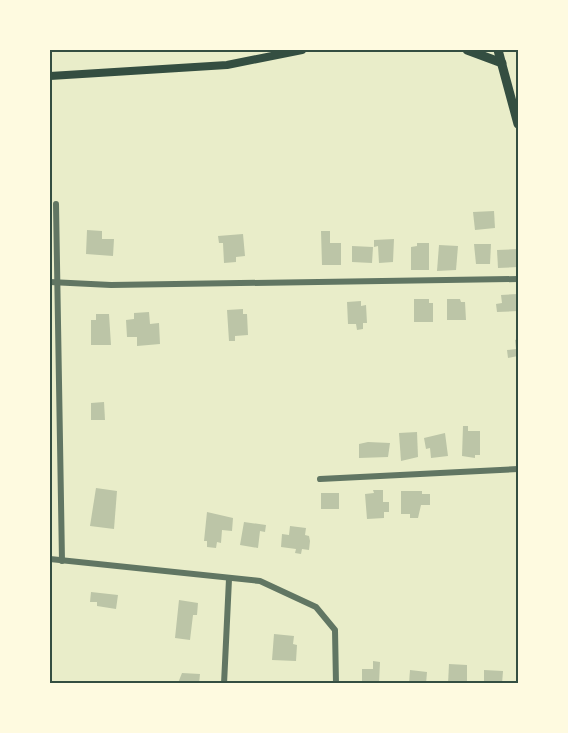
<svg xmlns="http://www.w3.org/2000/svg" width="568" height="733" viewBox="0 0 568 733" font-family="'Source Sans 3',sans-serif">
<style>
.building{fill:#bcc5a7}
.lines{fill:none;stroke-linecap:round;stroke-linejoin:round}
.minor{stroke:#617663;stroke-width:6}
.secondary{stroke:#344e41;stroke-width:8}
.primary{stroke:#344e41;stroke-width:9}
.neatline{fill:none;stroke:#344e41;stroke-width:2}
</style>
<rect width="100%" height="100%" fill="#e9edc9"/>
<g class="building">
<path d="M494,211L495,228L475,230L473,212Z"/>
<path d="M87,230L102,231V239H114L113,256L86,254Z"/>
<path d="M321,231H330V243H341V265H322Z"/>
<path d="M243,234L245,256L236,257V262L224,263L223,243H219L218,236Z"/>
<path d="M394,239L393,262L379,263L378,246L374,247V240Z"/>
<path d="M417,243H429V270H411V247L417,246Z"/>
<path d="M474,244H491L490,264H476Z"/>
<path d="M439,245L458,246L456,270L437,271Z"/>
<path d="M352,246L373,247L372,263L352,262Z"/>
<path d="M518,249V267L498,268L497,250Z"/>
<path d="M518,294V311L497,312L496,304L502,303L501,295Z"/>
<path d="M414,299H429V303H433V322H414Z"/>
<path d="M447,299H460L461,302H465L466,320H447Z"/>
<path d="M361,301V306L366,305L367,323H363V329L357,330L356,324H348L347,302Z"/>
<path d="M243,309V314H247L248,335L235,336V341H229L227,310Z"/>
<path d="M149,312L150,324L159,323L160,344L137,346V337H127L126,320L134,319V313Z"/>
<path d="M96,314H109L111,345H91V320H96Z"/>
<path d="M518,339V356L508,358L507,350L516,349L515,340Z"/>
<path d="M104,402L105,420H91V403Z"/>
<path d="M463,426H468V431H480V455H475V458L462,456Z"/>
<path d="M417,432L418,457L401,461L399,433Z"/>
<path d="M445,433L448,456L431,458L430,448L426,449L424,438Z"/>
<path d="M368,442L390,443L388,457L359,458V444Z"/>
<path d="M96,488L117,491L114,529L90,526Z"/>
<path d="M373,490H383V502H389V512H384V518L367,519L365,494L374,493Z"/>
<path d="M401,491H422V494H430V505H421L418,518H410V514H401Z"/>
<rect x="321" y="493" width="18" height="16"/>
<path d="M207,512L233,518L232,531L222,530L221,543L217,542L216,548L207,547V541H204Z"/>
<path d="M244,522L266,525L265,532L260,531L258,548L240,545Z"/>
<path d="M290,526L306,528L305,535L309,536L310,541L309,550L302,549L301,554L295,553L296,549L281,547L282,534L289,535Z"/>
<path d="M91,592L118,595L116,609L97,606V602H90Z"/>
<path d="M179,600L198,603L197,615H193L190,640L175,638Z"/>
<path d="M274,634L294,636L293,644L297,645L296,661L272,660Z"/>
<path d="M373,661L380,662L379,684H362V669H373Z"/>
<path d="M449,664L467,665V684H448Z"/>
<path d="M410,670L427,672L426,684H409Z"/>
<path d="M484,670L503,671L502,684H484Z"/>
<path d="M182,673L200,674L199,684L178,683Z"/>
</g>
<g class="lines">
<g class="minor">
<path d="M56,204L62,561"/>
<path d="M50,282L111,285L518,279"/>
<path d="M320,479L518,469"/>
<path d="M50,559L260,581L316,607L335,630L336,684"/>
<path d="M224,684L229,579"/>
</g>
<path class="secondary" d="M50,76L227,65L302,50"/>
<g class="primary">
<path d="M467,50L502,63"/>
<path d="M498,50L518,124"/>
</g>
</g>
<rect width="568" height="733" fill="none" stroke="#fefae0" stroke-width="102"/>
<rect x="51" y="51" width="466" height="631" class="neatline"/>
</svg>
